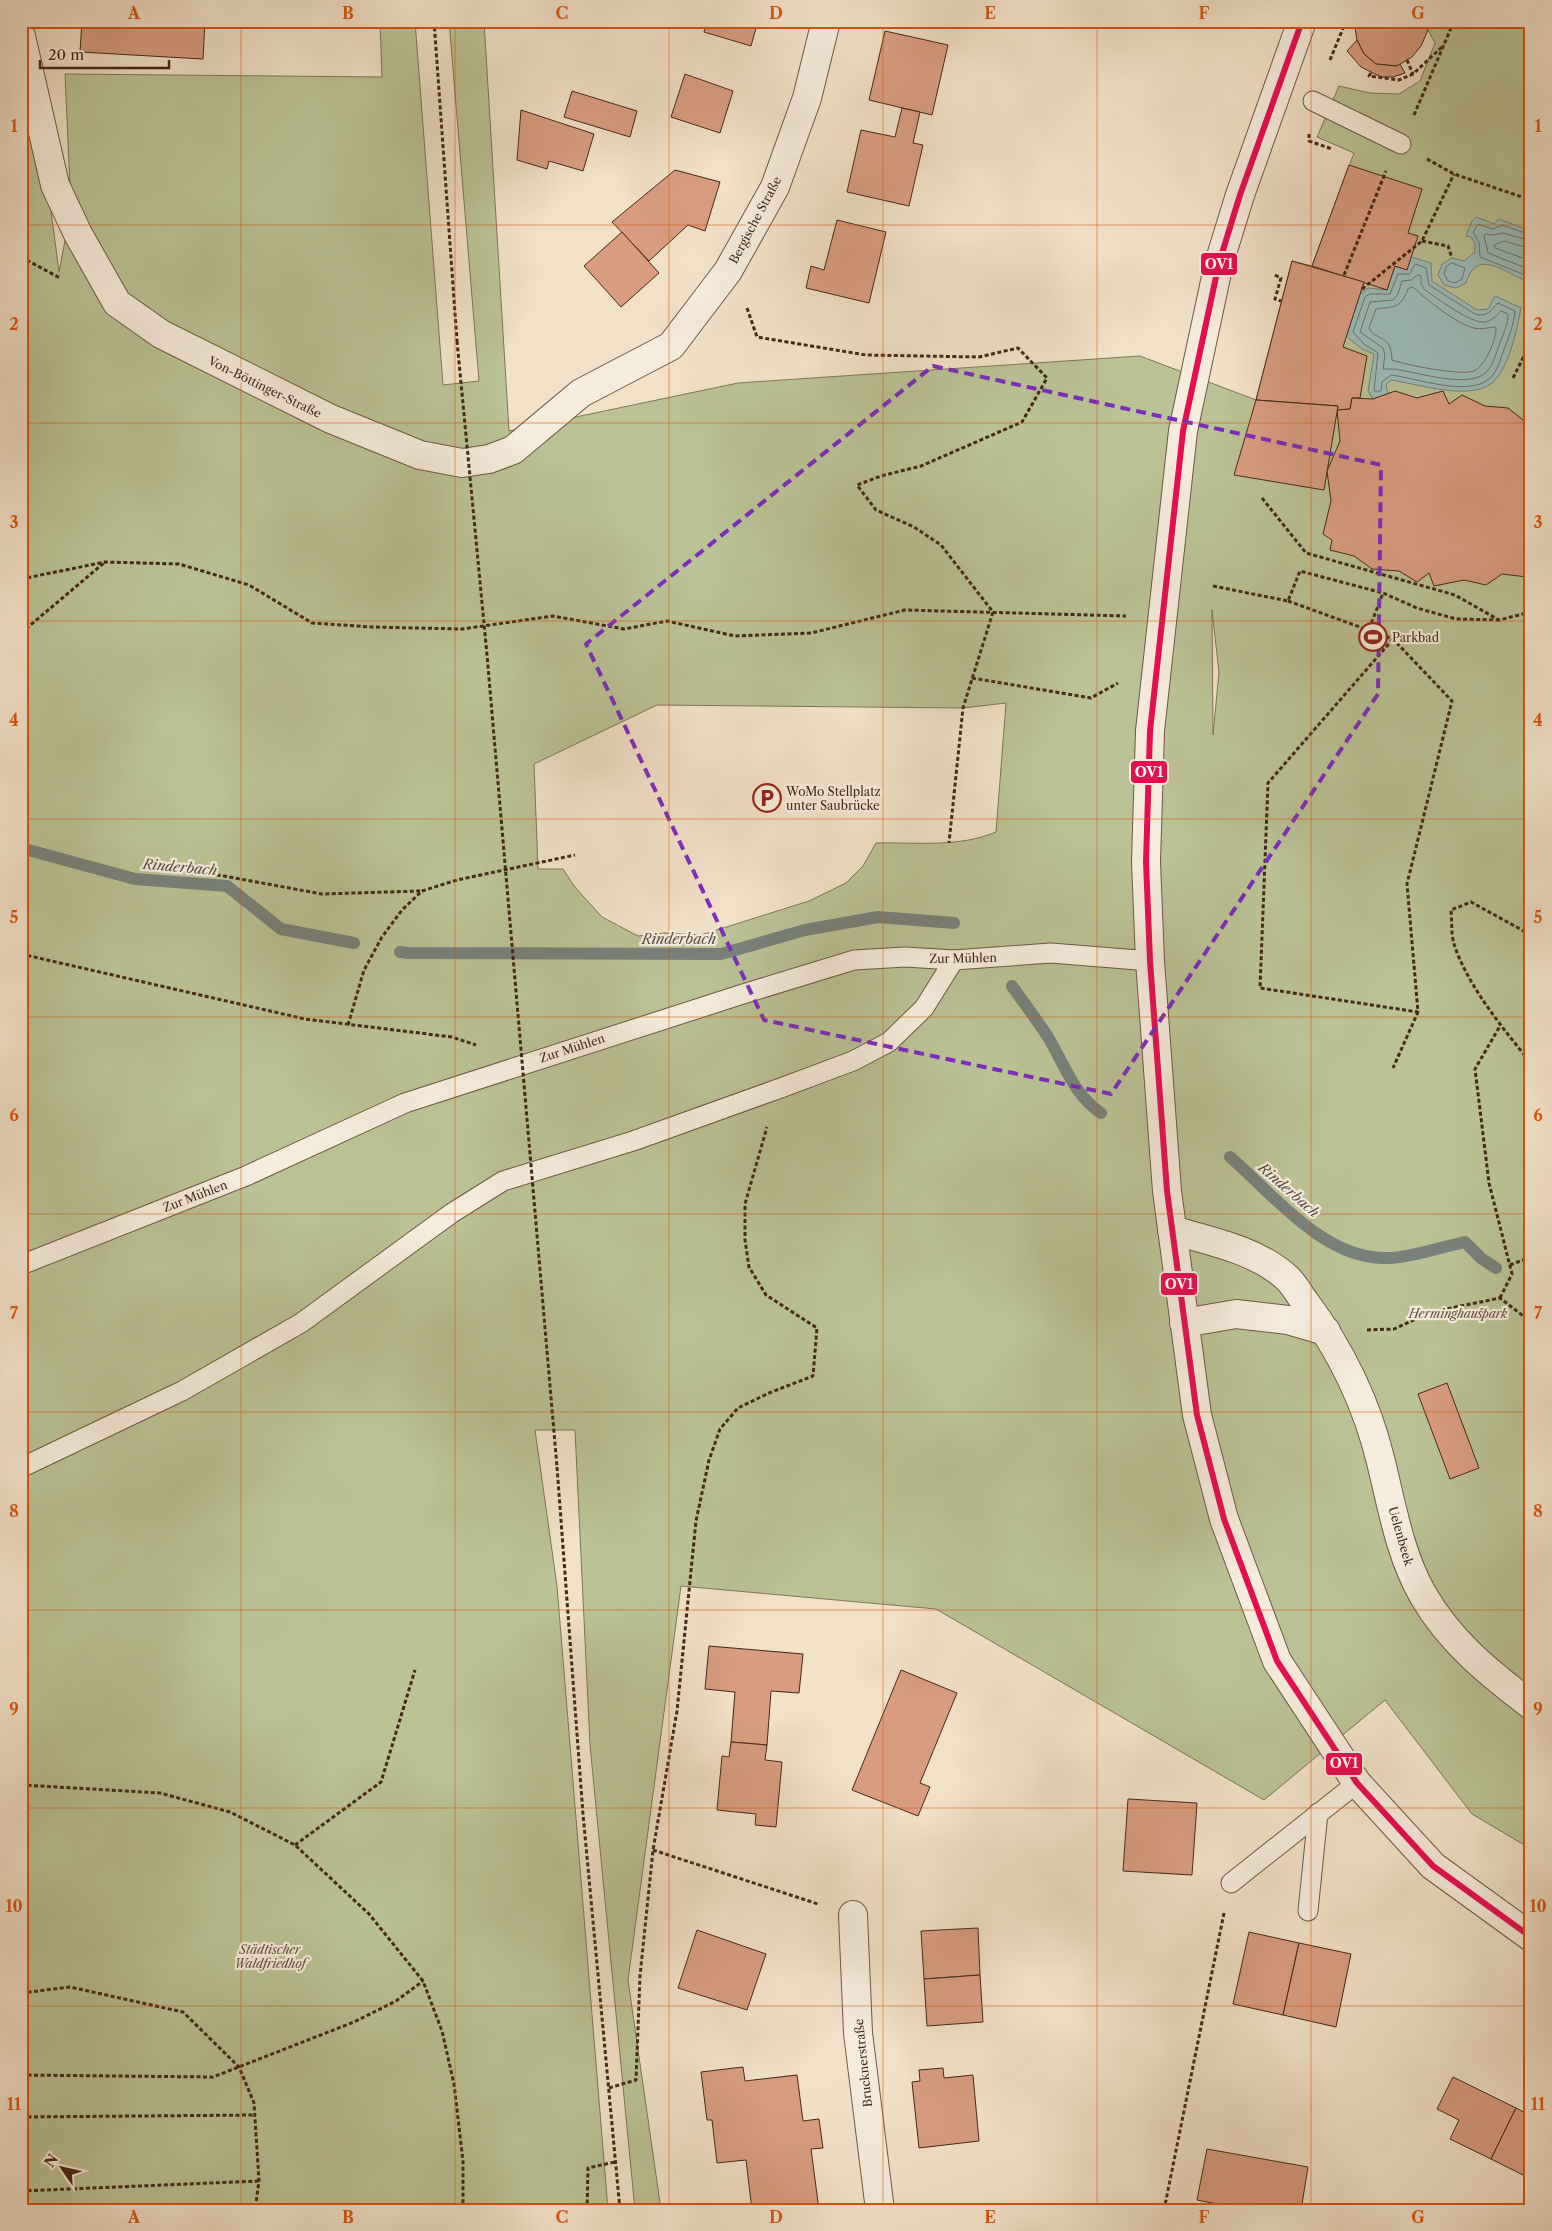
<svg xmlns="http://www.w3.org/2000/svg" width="1552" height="2231" viewBox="0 0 1552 2231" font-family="'Libre Caslon Text',serif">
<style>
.green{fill:#bbc296;stroke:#7f7457;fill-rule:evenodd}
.water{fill:#9bbdb9;stroke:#788179}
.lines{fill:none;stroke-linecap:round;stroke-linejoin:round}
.shore{stroke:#6f7268;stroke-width:1}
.stream{stroke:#788179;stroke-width:12}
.building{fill:#d99c81;stroke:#432718}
.service-casing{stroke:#6e5644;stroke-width:21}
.minor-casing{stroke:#6e5644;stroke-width:30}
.tertiary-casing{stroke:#6e5644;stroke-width:30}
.path{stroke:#432718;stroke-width:3;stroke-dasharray:4 2.5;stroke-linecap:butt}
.service{stroke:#f6ecdc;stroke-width:19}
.minor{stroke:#f6ecdc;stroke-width:28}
.tertiary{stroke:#f6ecdc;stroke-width:28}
.path-bridge{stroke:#432718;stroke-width:3;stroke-dasharray:4 2.5;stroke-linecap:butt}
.bus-1-casing{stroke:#f6ecdc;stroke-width:10}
.bus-1{stroke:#e50e51;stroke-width:6}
.marked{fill:none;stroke:#7b2cbf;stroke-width:4;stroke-dasharray:10 6;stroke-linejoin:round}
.grid{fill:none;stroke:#d8540d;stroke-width:1;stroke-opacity:0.55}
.labels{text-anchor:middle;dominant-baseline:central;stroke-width:4.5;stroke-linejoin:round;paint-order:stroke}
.street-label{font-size:12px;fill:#432718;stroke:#f6ecdc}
.poi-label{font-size:12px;fill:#432718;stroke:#f6ecdc;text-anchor:start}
.park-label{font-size:12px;font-style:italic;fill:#614e38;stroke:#f6ecdc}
.water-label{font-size:14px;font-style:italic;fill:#594c40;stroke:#f6ecdc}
.line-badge{stroke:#f6ecdc;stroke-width:2}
.badge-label{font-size:14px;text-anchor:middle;font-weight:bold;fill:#fff}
.neatline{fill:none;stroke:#d8540d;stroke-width:2}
.grid-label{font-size:16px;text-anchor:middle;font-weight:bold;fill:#d8540d}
</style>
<rect width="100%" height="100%" fill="#f1e1c9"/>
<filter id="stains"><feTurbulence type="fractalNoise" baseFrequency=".004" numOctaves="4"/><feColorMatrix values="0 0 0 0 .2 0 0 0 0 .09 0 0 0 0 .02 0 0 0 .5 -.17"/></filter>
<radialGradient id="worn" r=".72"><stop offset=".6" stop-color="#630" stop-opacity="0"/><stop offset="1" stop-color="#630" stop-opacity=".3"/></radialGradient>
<path class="green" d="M380,21H415L443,385L479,381L449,21H484L509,431L738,383L1140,356L1256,400L1292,261L1312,266L1354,153L1317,137L1339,86L1370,93L1399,94L1420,81L1435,43L1428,30L1426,21H1531V1849L1472,1814L1385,1700L1264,1800L936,1609L681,1586L628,1980L661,2210H635L590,1745L575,1430H535L557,1586L608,2210H21V27L27,28L59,272L71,209L65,74L382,77ZM1212,610L1219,672L1213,735ZM1006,703L996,832C958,848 916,842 876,843L863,866L846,883L809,901L701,935L664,933L638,936L602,917L574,886L563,869H538L534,764L657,705L963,708Z"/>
<g class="water">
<path d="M1476,217L1494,224L1499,219L1531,231L1530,280H1524C1501,270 1476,249 1466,283L1456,288L1444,285L1438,275L1442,264L1452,258L1464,261L1475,252V243L1471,237L1466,236L1472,221Z"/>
<path d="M1411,257L1431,263L1432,281L1477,310L1488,309L1495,296L1521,308C1517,329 1509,369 1492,383C1470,401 1418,384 1391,380L1386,385L1388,394L1373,399L1368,391L1374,354L1362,349L1346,336L1360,294L1368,288L1387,290L1395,266L1407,270Z"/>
</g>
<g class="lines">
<g class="shore">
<path d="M1531,235L1502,225L1493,229L1478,224L1473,232L1479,242L1480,257L1525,275H1531"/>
<path d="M1531,241L1503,233L1494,235L1486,234L1484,236L1488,253L1526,268L1531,269"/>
<path d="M1531,249L1504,241L1494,245L1495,248L1531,261"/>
<path d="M1452,263L1465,268L1462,279L1455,283L1448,281L1444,274L1446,267Z"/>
<path d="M1416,264L1426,268L1429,285L1475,314C1488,317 1490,311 1498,303L1515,311C1514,325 1508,339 1503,352C1500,361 1497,372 1489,379C1468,397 1416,378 1391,375L1382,382L1381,391H1374L1378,353L1364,344L1353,332L1365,297L1370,294H1390L1398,274H1409Z"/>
<path d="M1418,275L1421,276V284L1425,290C1437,298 1471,324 1485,322C1492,321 1496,316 1501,311L1508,314C1508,326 1502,337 1498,348C1495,357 1492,368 1484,374C1466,388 1416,372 1394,369H1383L1385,355L1383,348L1360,332L1370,302L1393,300L1398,294L1402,281L1411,280Z"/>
<path d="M1413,287C1424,298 1458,325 1474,328C1482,330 1489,327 1496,327C1497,338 1485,367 1474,371C1462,376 1406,365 1392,360C1391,332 1377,343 1369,328L1376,309C1394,306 1400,310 1408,289Z"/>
</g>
<g class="stream">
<path d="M21,848L135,879L227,886L281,929L354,943"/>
<path d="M400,952L408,953L721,954L805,930L878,917L954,923"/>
<path d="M1012,986C1024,1003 1037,1020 1048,1037C1064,1064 1074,1095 1101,1113"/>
<path d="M1230,1157C1273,1194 1322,1257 1383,1258C1406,1259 1441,1247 1465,1242L1482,1259L1496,1268"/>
</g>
</g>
<g class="building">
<path d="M82,21H205L203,59L80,52Z"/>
<path d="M707,21H758L751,46L704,32Z"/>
<path d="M1354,21H1426L1428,30L1421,46L1412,57L1397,66L1376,64L1364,54L1357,40Z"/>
<path d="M885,31L948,45L932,115L869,100Z"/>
<path d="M1357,40L1364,54L1376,64L1397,66L1400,64L1405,73L1393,77H1381L1361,67L1347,51Z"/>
<path d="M685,74L733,91L720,133L671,117Z"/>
<path d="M572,91L637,111L630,137L564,117Z"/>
<path d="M902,108L920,112L913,143L923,145L909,206L847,192L861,130L895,137Z"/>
<path d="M521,110L594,134L583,171L549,161L547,169L517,160Z"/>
<path d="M1349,165L1422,189L1408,233L1418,236L1407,270L1395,266L1387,290L1312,266Z"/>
<path d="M675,170L720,182L705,231L688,225L649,261L612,222Z"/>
<path d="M837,220L886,232L869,303L806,288L811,266L824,270Z"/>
<path d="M622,232L659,273L621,307L584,266Z"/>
<path d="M1292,261L1364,282L1343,347L1367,356L1360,398H1352L1350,409L1337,410L1338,406L1256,400Z"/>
<path d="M1395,391L1417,398L1443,391L1449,404L1462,395L1485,406L1508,408L1523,420L1531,422V566H1529L1527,577L1502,574L1486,585L1464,580L1434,586L1429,573L1417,582L1399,571L1372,569L1354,556L1330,550L1332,540L1323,534L1331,501L1327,471L1340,441L1337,410L1350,409L1352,398L1373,399Z"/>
<path d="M1256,400L1338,406L1324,490L1234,475Z"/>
<path d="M1447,1383L1479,1468L1450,1479L1418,1394Z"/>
<path d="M709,1646L803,1654L799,1693L771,1691L767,1745L731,1742L735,1692L705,1689Z"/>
<path d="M901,1670L957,1693L920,1783L930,1787L918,1816L852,1790Z"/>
<path d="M731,1742L767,1745L765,1760L782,1762L776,1827L755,1825L756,1814L717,1810L722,1756L729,1757Z"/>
<path d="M1128,1799L1197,1803L1192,1875L1123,1871Z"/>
<path d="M978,1928L980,1975L924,1979L921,1931Z"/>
<path d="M697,1930L766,1954L747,2010L678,1988Z"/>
<path d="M1249,1932L1299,1943L1283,2015L1233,2004Z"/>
<path d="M1299,1943L1351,1954L1336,2027L1283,2015Z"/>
<path d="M980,1975L983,2022L927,2026L924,1979Z"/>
<path d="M743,2067L745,2081L797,2075L803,2121L819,2119L823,2148L811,2149L819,2210H752L746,2160L717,2163L712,2120H707L701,2072Z"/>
<path d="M943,2068L944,2078L973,2075L979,2141L919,2148L912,2082L920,2081L919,2070Z"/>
<path d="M1453,2077L1516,2108L1491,2159L1450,2139L1459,2120L1437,2109Z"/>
<path d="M1516,2108L1531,2116V2179L1491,2159Z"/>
<path d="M1207,2149L1308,2167L1301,2210H1237V2208L1197,2200Z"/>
</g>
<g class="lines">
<defs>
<g id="service">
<path d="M1313,101L1401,144"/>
<path d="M21,1265L246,1176L405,1103L743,994L854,960L905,957L954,960L1051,953L1150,961"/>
<path d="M27,1465L182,1391L301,1323L452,1213L503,1181L633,1141L778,1089L853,1061L889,1042L924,1008L954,960"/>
<path d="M1231,1883L1357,1783"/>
<path d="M1308,1911L1318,1813"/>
</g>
<g id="minor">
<path d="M21,36L55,185L78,234L117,303L161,334L331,419L420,455L462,463L489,459L513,450L581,393L671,346L728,271L775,187L807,98L826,21"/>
<path d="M1172,1230C1210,1241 1257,1250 1287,1278C1294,1284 1299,1294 1305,1302C1340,1349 1367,1404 1381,1462C1392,1507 1400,1555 1423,1595C1450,1642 1489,1673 1531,1705"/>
<path d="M1184,1323L1236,1314L1288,1320L1326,1331"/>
<path d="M853,1915L858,2033L880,2210"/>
</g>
<path id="tertiary" d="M1302,21L1240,195L1219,263L1183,431L1150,731L1146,862L1150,961L1167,1191L1197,1415L1224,1519L1277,1661L1357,1783L1433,1866L1531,1937"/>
</defs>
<use href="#service" class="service-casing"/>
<use href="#minor" class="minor-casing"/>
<use href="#tertiary" class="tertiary-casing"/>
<g class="path">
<path d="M434,21L457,341"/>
<path d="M1330,60L1346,21"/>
<path d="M1407,60L1413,74"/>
<path d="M1371,73L1369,76L1399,80L1413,74L1444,45"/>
<path d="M1414,115L1454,21"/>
<path d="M1309,134V141L1332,149"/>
<path d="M1427,159L1454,174L1531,200"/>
<path d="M1422,241L1448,246L1452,258"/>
<path d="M21,257L60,278"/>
<path d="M1275,275L1281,278L1275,299L1281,301"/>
<path d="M1344,275L1386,171"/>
<path d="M1362,289L1422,241L1454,174"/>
<path d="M747,308L757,337L866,355L979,357L1018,348L1047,378L1022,422L921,466L881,476L857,485L876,510L914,527L941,545L993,612L963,708L949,843"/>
<path d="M1513,378L1531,342"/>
<path d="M1262,498L1306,553L1455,595L1499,620L1531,612"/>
<path d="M21,579L105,562L179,564L249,585L312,623L372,627L462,629L553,616L624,629L667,621L735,636L811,633L905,610L1126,616"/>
<path d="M1213,586L1288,601L1300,571L1383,593L1417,608L1456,619L1499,620"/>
<path d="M1288,601L1393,639L1452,701L1407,884L1418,1012L1393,1068"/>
<path d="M1369,629L1383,593"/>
<path d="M21,633L105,562"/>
<path d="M1393,639L1268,783L1260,988L1418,1012"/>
<path d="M972,678L1091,698L1118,683"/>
<path d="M191,870L322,894L420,891"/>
<path d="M1531,935L1471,902L1451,910C1452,920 1451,934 1454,944C1467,985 1504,1030 1531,1063"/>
<path d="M21,954L305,1019L452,1037L476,1045"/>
<path d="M348,1025L364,970L382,937L402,910L422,891L457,880L575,855"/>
<path d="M1510,1265L1531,1257"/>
<path d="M1500,1298L1512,1274L1489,1183L1475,1069L1500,1026"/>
<path d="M1367,1330L1394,1329L1431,1312L1500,1298L1531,1322"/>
<path d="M557,1467L583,1814L620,2210"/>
<path d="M21,1785L160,1793L230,1812L295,1845L369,1914L423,1981L442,2031L454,2084L463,2161V2210"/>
<path d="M295,1845L381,1782L415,1670"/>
<path d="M653,1850L818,1904"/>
<path d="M21,1906H24"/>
<path d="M21,1993L70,1987L183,2012L239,2067L254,2103L259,2181L255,2210"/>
<path d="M21,2075L213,2077L354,2022L396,2001L423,1981"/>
<path d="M609,2088L636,2080L640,1976L653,1850L677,1711L696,1521L709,1460L720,1429L738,1408L769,1393L813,1376L817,1328L766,1295L749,1267L745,1240V1204L767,1127"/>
<path d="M21,2117L256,2115"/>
<path d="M21,2191L259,2181"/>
<path d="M587,2210L588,2168L615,2162"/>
<path d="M1164,2210L1224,1913"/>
</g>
<use href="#service" class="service"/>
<use href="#minor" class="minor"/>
<use href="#tertiary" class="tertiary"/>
<path class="path-bridge" d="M457,341L487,655L557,1467"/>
<defs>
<path id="bus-1" d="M1302,21L1240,195L1219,263L1183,431L1150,731L1146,862L1150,961L1167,1191L1197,1415L1224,1519L1277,1661L1357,1783L1433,1866L1531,1937"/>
</defs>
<use href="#bus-1" class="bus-1-casing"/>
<use href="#bus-1" class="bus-1"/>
</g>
<path class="marked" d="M933,366L1381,465L1378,694L1111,1094L764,1020L586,644Z"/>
<path class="grid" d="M241,21V2210M455,21V2210M669,21V2210M883,21V2210M1097,21V2210M1311,21V2210M21,225H1531M21,423H1531M21,621H1531M21,819H1531M21,1017H1531M21,1214H1531M21,1412H1531M21,1610H1531M21,1808H1531M21,2006H1531"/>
<defs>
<symbol id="stadium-ring" viewBox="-11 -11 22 22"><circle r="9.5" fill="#f6ecdc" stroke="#8f2418" stroke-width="1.5"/><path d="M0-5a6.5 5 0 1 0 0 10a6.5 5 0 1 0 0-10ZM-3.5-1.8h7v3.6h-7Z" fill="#8f2418"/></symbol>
<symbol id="parking-ring" viewBox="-11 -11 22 22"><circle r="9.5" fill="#f6ecdc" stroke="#8f2418" stroke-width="1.5"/><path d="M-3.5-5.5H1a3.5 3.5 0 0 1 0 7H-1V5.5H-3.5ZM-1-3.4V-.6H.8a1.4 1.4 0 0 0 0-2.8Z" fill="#8f2418"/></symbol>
</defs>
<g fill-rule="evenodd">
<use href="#stadium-ring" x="1357" y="621" width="32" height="32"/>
<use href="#parking-ring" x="751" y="782" width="32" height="32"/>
</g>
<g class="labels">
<g class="street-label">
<text transform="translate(755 220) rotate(-62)">Bergische Straße</text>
<text transform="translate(265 387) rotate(26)">Von-Böttinger-Straße</text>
<text transform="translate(963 958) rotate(-1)">Zur Mühlen</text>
<text transform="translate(572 1048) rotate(-18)">Zur Mühlen</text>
<text transform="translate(195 1196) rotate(-21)">Zur Mühlen</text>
<text transform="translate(1401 1536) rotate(74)">Uelenbeek</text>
<text transform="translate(863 2063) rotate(-96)">Brucknerstraße</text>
</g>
<g class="poi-label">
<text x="1392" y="637">Parkbad</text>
<text x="786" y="791">WoMo Stellplatz<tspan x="786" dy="14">unter Saubrücke</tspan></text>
</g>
<g class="park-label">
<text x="1458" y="1313">Herminghauspark</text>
<text x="270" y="1949">Städtischer<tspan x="270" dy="14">Waldfriedhof</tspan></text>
</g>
<g class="water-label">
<text transform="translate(180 867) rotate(5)">Rinderbach</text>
<text x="679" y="939">Rinderbach</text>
<text transform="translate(1289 1190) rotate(41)">Rinderbach</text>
</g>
</g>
<g class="line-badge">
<rect x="1200" y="252" width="38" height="24" rx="5" fill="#e50e51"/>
<rect x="1130" y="760" width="38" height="24" rx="5" fill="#e50e51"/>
<rect x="1160" y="1272" width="38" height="24" rx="5" fill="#e50e51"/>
<rect x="1325" y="1752" width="38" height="24" rx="5" fill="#e50e51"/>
</g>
<g class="badge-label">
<text x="1219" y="269">OV1</text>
<text x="1149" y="777">OV1</text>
<text x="1179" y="1289">OV1</text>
<text x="1344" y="1768">OV1</text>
</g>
<rect width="1552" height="2231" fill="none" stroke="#f1e1c9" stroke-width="55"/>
<g transform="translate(62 2168) rotate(304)" stroke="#f6ecdc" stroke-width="4" paint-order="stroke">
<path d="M0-4L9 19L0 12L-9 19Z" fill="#432718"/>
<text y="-8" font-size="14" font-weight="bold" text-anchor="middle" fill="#432718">N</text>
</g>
<path d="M40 60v8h129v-8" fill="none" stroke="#432718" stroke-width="2.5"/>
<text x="48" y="60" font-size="15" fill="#432718" stroke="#f6ecdc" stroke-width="4" paint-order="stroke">20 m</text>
<rect x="28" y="28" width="1496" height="2176" class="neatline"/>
<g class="grid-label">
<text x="134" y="19">A</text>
<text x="348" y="19">B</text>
<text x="562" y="19">C</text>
<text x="776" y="19">D</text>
<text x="990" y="19">E</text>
<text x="1204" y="19">F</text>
<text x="1418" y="19">G</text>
<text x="14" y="132">1</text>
<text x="1538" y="132">1</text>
<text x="14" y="330">2</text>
<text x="1538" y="330">2</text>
<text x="14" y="528">3</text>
<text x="1538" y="528">3</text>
<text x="14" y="726">4</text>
<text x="1538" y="726">4</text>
<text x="14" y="923">5</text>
<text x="1538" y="923">5</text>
<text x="14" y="1121">6</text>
<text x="1538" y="1121">6</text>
<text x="14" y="1319">7</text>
<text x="1538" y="1319">7</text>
<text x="14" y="1517">8</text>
<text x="1538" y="1517">8</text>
<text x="14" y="1715">9</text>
<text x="1538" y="1715">9</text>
<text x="14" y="1912">10</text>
<text x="1538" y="1912">10</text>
<text x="14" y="2110">11</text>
<text x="1538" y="2110">11</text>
<text x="134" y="2223">A</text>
<text x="348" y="2223">B</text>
<text x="562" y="2223">C</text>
<text x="776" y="2223">D</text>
<text x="990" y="2223">E</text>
<text x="1204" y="2223">F</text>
<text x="1418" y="2223">G</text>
</g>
<rect width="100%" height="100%" filter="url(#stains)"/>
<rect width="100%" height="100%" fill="url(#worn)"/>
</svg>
